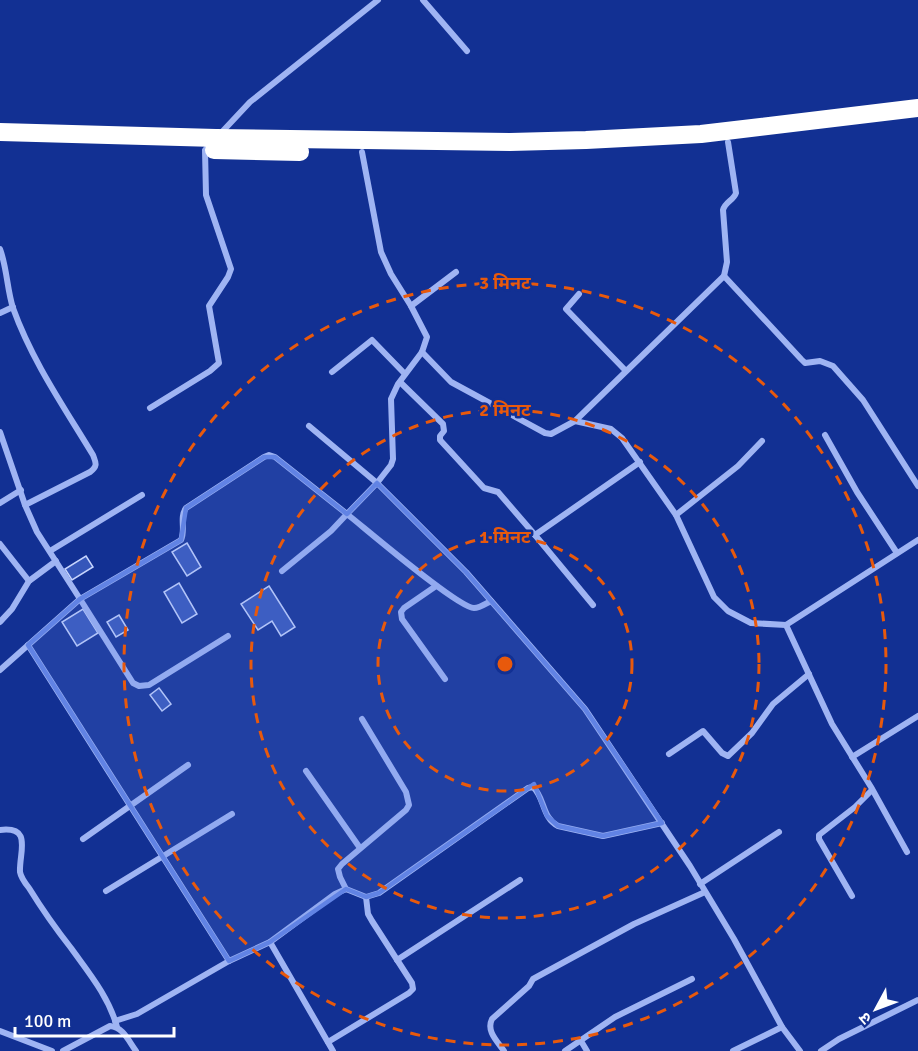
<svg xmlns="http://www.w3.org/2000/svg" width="918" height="1051" viewBox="0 0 918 1051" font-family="Signika,'Noto Sans Devanagari',sans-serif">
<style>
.building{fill:#3556ba;stroke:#c6d4fd;stroke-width:1.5}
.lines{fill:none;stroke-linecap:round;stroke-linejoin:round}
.street{stroke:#9fb4f3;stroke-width:6}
.highway{stroke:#fff;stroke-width:18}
.marked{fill:#6183e4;fill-opacity:0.2;stroke:#6183e4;stroke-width:4.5;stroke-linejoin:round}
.ring{fill:none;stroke:#e8590c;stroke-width:3;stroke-dasharray:10 8}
.centre{fill:#e8590c;stroke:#123093;stroke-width:3}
.ring-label{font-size:18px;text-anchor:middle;font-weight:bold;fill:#e8590c;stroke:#123093;stroke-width:5;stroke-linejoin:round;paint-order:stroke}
</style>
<rect width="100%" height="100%" fill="#123093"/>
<g class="building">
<path d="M187,543L201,567L187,576L172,552Z"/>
<path d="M86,556L93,567L72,580L65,569Z"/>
<path d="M179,583L197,614L182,623L164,592Z"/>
<path d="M269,586L295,627L281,636L272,621L258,630L241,604Z"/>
<path d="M83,609L98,633L77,646L62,622Z"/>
<path d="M119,615L128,630L116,637L107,622Z"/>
<path d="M159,688L171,704L162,711L150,695Z"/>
</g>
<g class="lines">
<g class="street">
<path d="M423,0L467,51"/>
<path d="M221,133L250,102L378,0"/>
<path d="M362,152L381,252L391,274L411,306L427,337L422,352L398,384L391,399L393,459L391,465L377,483L466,572L585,709L690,866L734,939L782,1027L800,1051"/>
<path d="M0,249C7,268 7,289 13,308C32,361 64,407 93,455C96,463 98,466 90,472L25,505"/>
<path d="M724,276L801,359L805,363L820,361L833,366L863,400L918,486"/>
<path d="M579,294L566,309L625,370"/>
<path d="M411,306L456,272"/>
<path d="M0,313L13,307"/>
<path d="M422,352L451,382L545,433L551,434L575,421L724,276L727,262L723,210C725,202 734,200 736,193L728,142"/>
<path d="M332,372L372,340L405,374"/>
<path d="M400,382L443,424L444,431L440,436V440L484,488L498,492L535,535"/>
<path d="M150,408L210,371L219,363L209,306L228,277L231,269L206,195L205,150L210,145"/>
<path d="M575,421L611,429L622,438L676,515L714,597L728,611L751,623L786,625L918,540"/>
<path d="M0,432L25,505L37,532L80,599L0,670"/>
<path d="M825,435L857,492L897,553"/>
<path d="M0,503L21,490"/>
<path d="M676,515L738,466L762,441"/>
<path d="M0,544L29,581"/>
<path d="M50,551L142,495"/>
<path d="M282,571L331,531L347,514C366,529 458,608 474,608C480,608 485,604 491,601"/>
<path d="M436,586L404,608L401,612L402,619L445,679"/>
<path d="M593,605L535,535L640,462"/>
<path d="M0,622L12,609L29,581L56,561"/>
<path d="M786,625L832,724L871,787L907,852"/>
<path d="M228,636L149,685L139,686L133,683L80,599L181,540C186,529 179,518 186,508L264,457L269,455L275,457L347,514L377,483L309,426"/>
<path d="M28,645L229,961"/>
<path d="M669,754L703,731L722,753L728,756L752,733L773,704L809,674"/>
<path d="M852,757L918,716"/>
<path d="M306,771L360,848"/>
<path d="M0,830C33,826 19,852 20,872C21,878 25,883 29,888C42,909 56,929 71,948C89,973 109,997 117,1027"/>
<path d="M83,839L188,765"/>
<path d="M700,884L779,832"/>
<path d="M346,889L340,877L338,869L342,864L406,810L409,805L406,792L362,719"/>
<path d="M106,891L232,814"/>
<path d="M852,896L819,839V835L855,807L872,790"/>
<path d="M270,942L333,1051"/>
<path d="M397,960L520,880"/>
<path d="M115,1021L137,1014L229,961L270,942L335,894L346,889L366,897L379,893L528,788L533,787C545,798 542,818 558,826L603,836L662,823"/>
<path d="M0,1031L52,1051"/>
<path d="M581,1041L587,1051"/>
<path d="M328,1042L409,993L413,989L412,983L372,921L368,914L366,897"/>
<path d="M63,1051L110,1026C123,1027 128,1040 136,1051"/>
<path d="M504,1051C497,1041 486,1031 492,1019L529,986L533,979L634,924L705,892"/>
<path d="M565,1051L615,1017L692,979"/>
<path d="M733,1051L782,1027"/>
<path d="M821,1051L839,1039L918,1000"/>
</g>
<g class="highway">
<path d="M0,132L216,138L510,142L586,140L701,134L918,108"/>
<path d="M214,150L300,152"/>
</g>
</g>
<path class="marked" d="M264,457H275L347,514L377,483L466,572L585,709L662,823L603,836L558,826L547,816L534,784L379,893L366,897L346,889L270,942L229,961L28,645L80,599L181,540L186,508Z"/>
<g class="ring">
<circle cx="505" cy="664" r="127"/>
<circle cx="505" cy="664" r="254"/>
<circle cx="505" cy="664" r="381"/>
</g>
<circle cx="505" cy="664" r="9" class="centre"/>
<g class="ring-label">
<text x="505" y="289">3 मिनट</text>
<text x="505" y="416">2 मिनट</text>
<text x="505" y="543">1 मिनट</text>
</g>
<g transform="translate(876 1009) rotate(229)" stroke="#123093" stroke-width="4.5" paint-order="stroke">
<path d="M0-4.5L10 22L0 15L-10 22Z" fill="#ffffff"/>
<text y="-9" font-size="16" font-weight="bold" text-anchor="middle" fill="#ffffff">उ</text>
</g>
<path d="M15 1027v9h159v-9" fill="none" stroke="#ffffff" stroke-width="3"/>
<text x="24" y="1027" font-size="18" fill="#ffffff" stroke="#123093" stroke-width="4.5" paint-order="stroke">100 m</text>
</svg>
